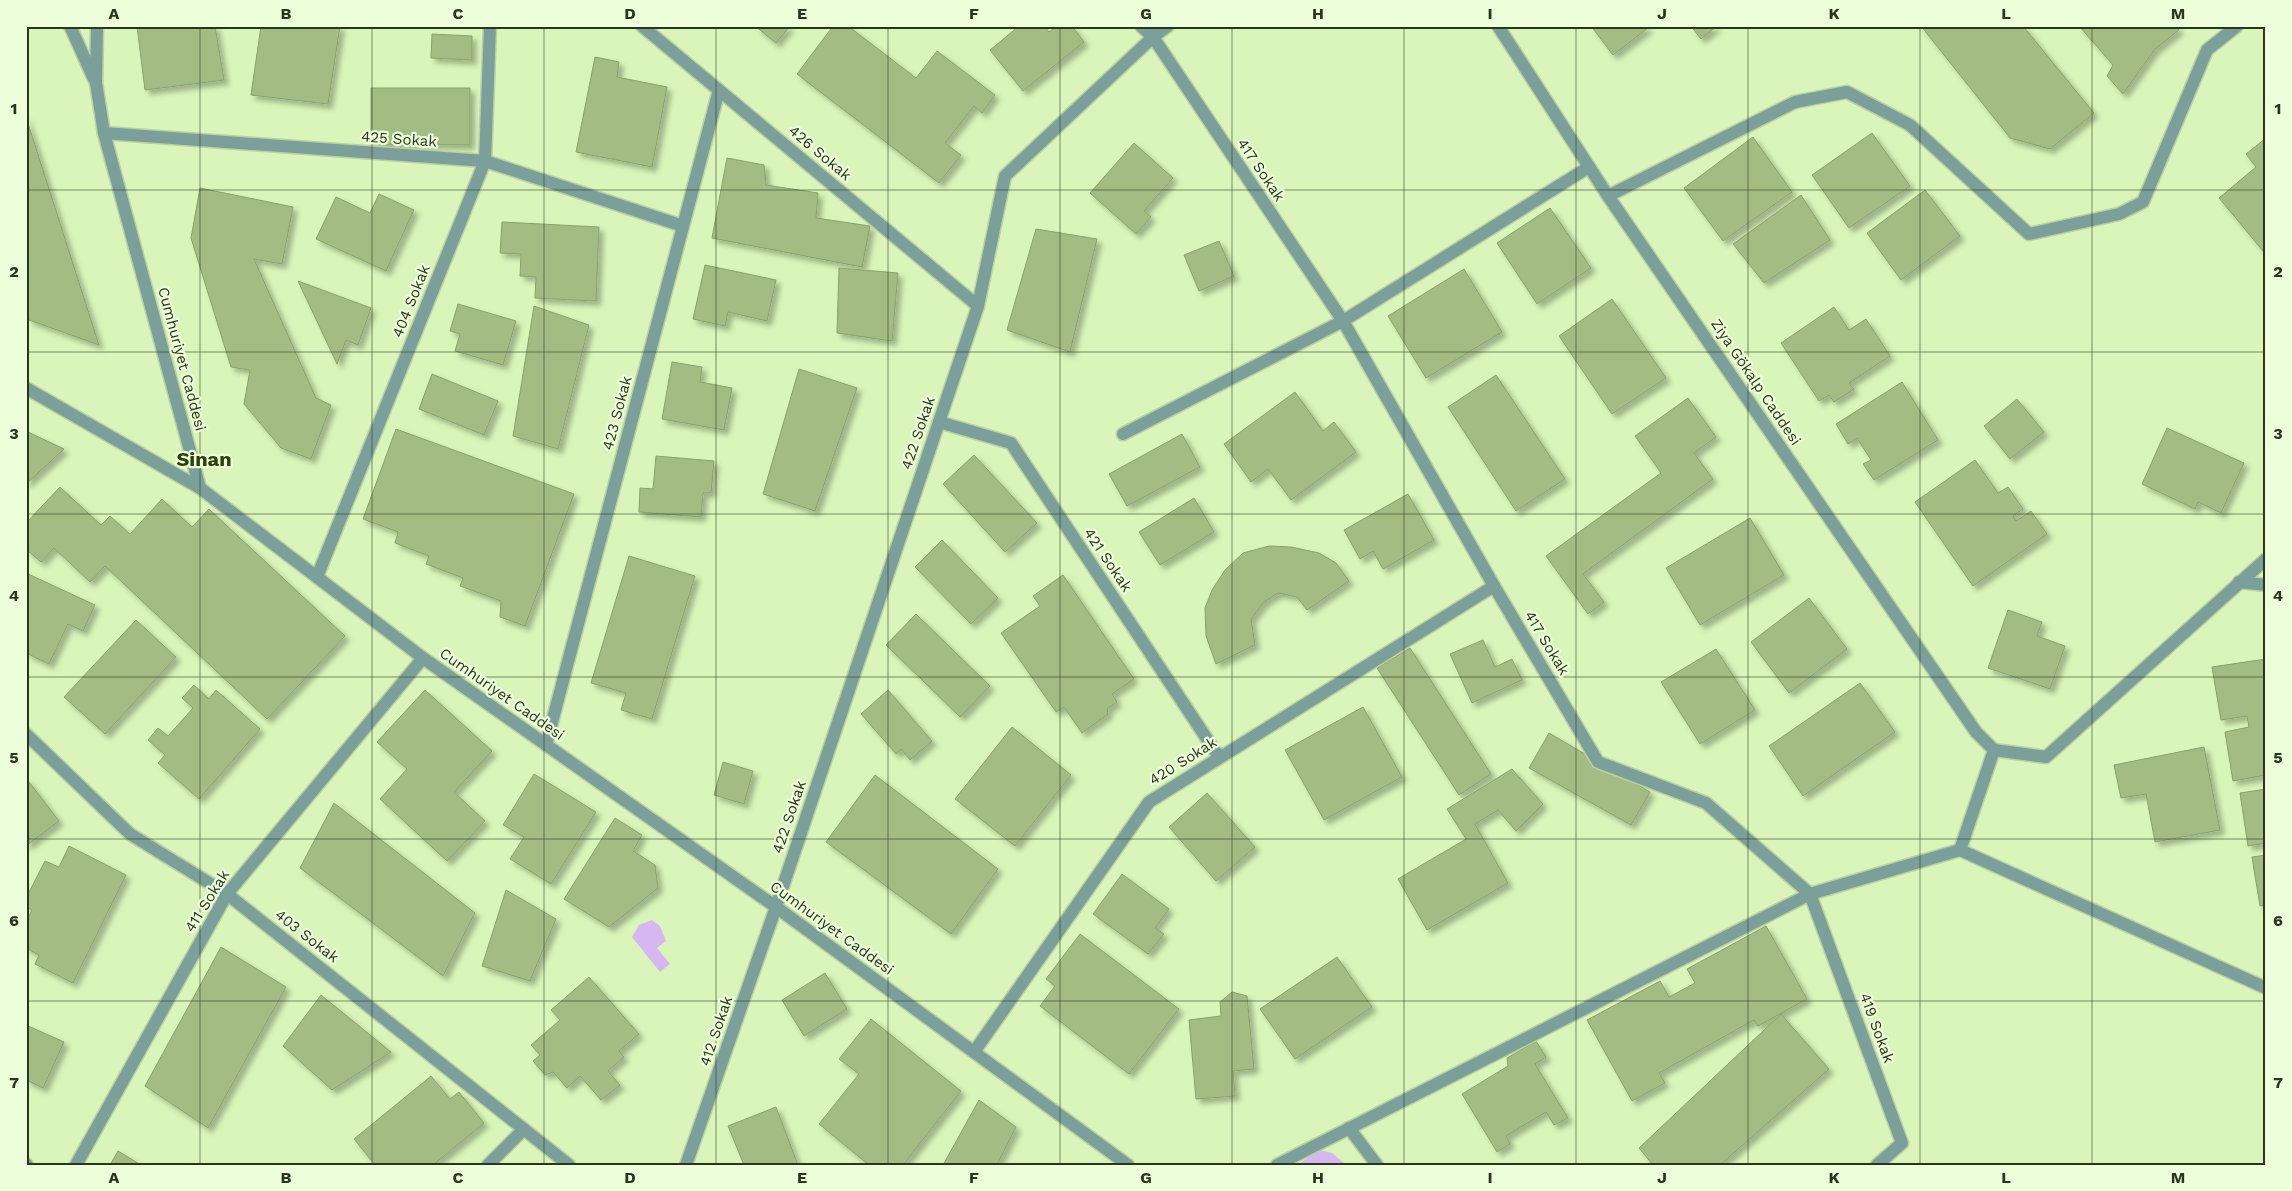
<svg xmlns="http://www.w3.org/2000/svg" width="2292" height="1191" viewBox="0 0 2292 1191" font-family="'Work Sans',sans-serif">
<style>
.water{fill:#d6b7f2}
.building{fill:#a2bc83;stroke:#88a26a;filter:url(#shadow)}
.lines{fill:none;stroke-linecap:round;stroke-linejoin:round}
.minor-casing{stroke:#bad29d;stroke-width:15}
.minor{stroke:#7b9f9b;stroke-width:12}
.grid{fill:none;stroke:#2a351d;stroke-width:1;stroke-opacity:0.55}
.labels{text-anchor:middle;dominant-baseline:central;stroke-width:4.5;stroke-linejoin:round;paint-order:stroke}
.street-label{font-size:15px;fill:#2a351d;stroke:#edfeda}
.district-label{font-size:20px;font-weight:bold;fill:#2d4209;stroke:#edfeda}
.neatline{fill:none;stroke:#2a351d;stroke-width:2}
.grid-label{font-size:16px;text-anchor:middle;font-weight:bold;fill:#2a351d}
</style>
<defs>
<filter id="shadow"><feDropShadow dx="4.5" dy="4.5" stdDeviation="2.5" flood-color="#0004"/></filter>
</defs>
<rect width="100%" height="100%" fill="#d9f5b9"/>
<g class="water">
<path d="M652,920L660,926L666,941L657,948L670,964L660,972L632,937L639,925Z"/>
<path d="M1320,1150L1332,1153L1346,1165H1297Z"/>
</g>
<g class="building">
<path d="M137,26H215L224,80L145,90Z"/>
<path d="M261,26H340L328,104L251,95Z"/>
<path d="M755,26H790L776,43Z"/>
<path d="M833,26H848L916,78L937,51L995,95L982,113L974,106L945,143L961,155L939,183L797,74Z"/>
<path d="M1019,26H1044L1049,32L1057,26H1072L1084,42L1023,91L990,50Z"/>
<path d="M1591,26H1646L1648,28L1613,55Z"/>
<path d="M1691,26H1717L1701,39Z"/>
<path d="M1921,26H2023L2094,113L2050,149L2010,138Z"/>
<path d="M2079,26H2176L2179,30L2155,49L2123,94L2107,76L2113,65Z"/>
<path d="M432,34L472,36V60L431,58Z"/>
<path d="M595,57L619,62L617,77L667,87L652,167L576,152Z"/>
<path d="M371,88H470V145L371,144Z"/>
<path d="M26,117L99,345L29,320L26,311Z"/>
<path d="M1872,133L1910,186L1849,228L1812,175Z"/>
<path d="M1753,137L1792,192L1723,241L1684,188Z"/>
<path d="M2266,138V248L2263,251L2219,198L2256,167L2246,154Z"/>
<path d="M1134,143L1173,178L1144,211L1151,217L1136,234L1090,193Z"/>
<path d="M727,158L764,165L766,185L818,193L816,218L870,226L862,267L712,238Z"/>
<path d="M200,188L293,207L282,264L254,259L316,398L331,405L311,459L281,448L244,404L250,370L231,367L191,238Z"/>
<path d="M1925,190L1960,236L1901,280L1867,233Z"/>
<path d="M379,194L414,210L386,271L316,239L336,197L370,213Z"/>
<path d="M1801,195L1830,240L1764,283L1733,244Z"/>
<path d="M1550,208L1591,268L1537,304L1497,243Z"/>
<path d="M502,222L599,227L596,301L535,298L536,277L520,276L521,254L500,253Z"/>
<path d="M1036,229L1097,239L1070,352L1007,330Z"/>
<path d="M1219,241L1234,276L1199,291L1184,255Z"/>
<path d="M705,265L776,280L767,321L728,312L725,326L693,319Z"/>
<path d="M839,268L898,273L892,341L837,333Z"/>
<path d="M1464,269L1502,332L1426,378L1388,316Z"/>
<path d="M298,281L371,308L358,345L346,340L337,364Z"/>
<path d="M1612,299L1666,378L1612,414L1559,336Z"/>
<path d="M458,304L516,321L503,365L455,351L460,334L450,331Z"/>
<path d="M534,306L589,325L558,449L513,436Z"/>
<path d="M1834,307L1849,330L1866,319L1890,356L1849,383L1854,389L1834,402L1829,395L1819,401L1781,343Z"/>
<path d="M672,362L702,367L700,382L732,388L724,430L662,419Z"/>
<path d="M799,369L857,388L815,511L763,494Z"/>
<path d="M432,374L498,401L484,435L419,409Z"/>
<path d="M1496,375L1565,479L1516,511L1448,407Z"/>
<path d="M1902,382L1938,440L1874,480L1863,464L1871,460L1857,438L1848,444L1836,424Z"/>
<path d="M1295,392L1323,431L1334,422L1356,452L1291,500L1268,469L1251,482L1224,444Z"/>
<path d="M1688,398L1716,437L1694,453L1713,479L1583,574L1604,602L1588,614L1546,556L1661,473L1635,436Z"/>
<path d="M2017,399L2044,432L2010,459L1984,426Z"/>
<path d="M2167,428L2244,463L2221,513L2198,502L2195,509L2142,484Z"/>
<path d="M396,429L574,494L525,626L500,617L501,601L460,586L463,578L426,564L429,556L395,543L398,532L363,519Z"/>
<path d="M26,431L64,449L26,484Z"/>
<path d="M1182,434L1200,467L1127,506L1109,474Z"/>
<path d="M974,455L1037,523L1005,552L943,484Z"/>
<path d="M656,456L714,461L711,493H703L701,517L639,512L640,488L653,489Z"/>
<path d="M1975,460L1998,493L2008,487L2023,509L2013,516L2016,521L2031,511L2047,534L1973,586L1915,502Z"/>
<path d="M60,487L101,525L110,516L130,534L162,499L192,527L209,509L345,636L267,719L105,566L90,582L54,548L41,562L26,549V523Z"/>
<path d="M1408,494L1434,540L1383,569L1373,551L1360,559L1344,530Z"/>
<path d="M1194,498L1214,532L1160,565L1139,532Z"/>
<path d="M1750,518L1784,575L1700,625L1666,568Z"/>
<path d="M942,540L998,598L971,624L915,567Z"/>
<path d="M1269,546L1291,547L1319,553L1336,563L1349,581L1307,610L1297,597L1278,593L1264,602L1251,619L1255,645L1216,664L1206,636L1205,608L1212,590L1225,570L1243,553Z"/>
<path d="M629,556L695,576L652,719L621,710L626,693L591,683Z"/>
<path d="M26,573L95,605L83,631L68,624L49,664L26,653Z"/>
<path d="M1063,575L1134,679L1112,694L1117,702L1107,709L1108,714L1082,733L1064,707L1056,712L1001,633L1040,606L1033,596Z"/>
<path d="M1809,598L1847,649L1789,693L1751,642Z"/>
<path d="M2008,610L2042,622L2037,636L2065,646L2050,689L1988,668Z"/>
<path d="M916,614L990,686L960,717L886,645Z"/>
<path d="M136,620L176,657L105,734L64,697Z"/>
<path d="M1483,640L1495,667L1512,659L1522,680L1472,703L1450,654Z"/>
<path d="M1410,648L1491,774L1459,795L1377,668Z"/>
<path d="M1716,649L1755,710L1700,744L1661,682Z"/>
<path d="M2266,659V775L2233,781L2225,732L2249,727L2247,716L2221,720L2212,667Z"/>
<path d="M1860,683L1895,732L1803,796L1769,746Z"/>
<path d="M194,685L209,699L216,690L260,729L199,799L158,763L165,755L148,740L158,728L168,736L193,708L182,698Z"/>
<path d="M425,690L492,751L454,792L485,821L447,861L380,799L407,769L377,742Z"/>
<path d="M888,690L932,741L910,760L901,749L896,754L861,714Z"/>
<path d="M1363,707L1402,777L1324,820L1285,750Z"/>
<path d="M1012,727L1071,775L1015,846L955,799Z"/>
<path d="M1549,733L1650,792L1631,825L1529,768Z"/>
<path d="M2204,747L2220,830L2155,842L2146,794L2121,798L2114,765Z"/>
<path d="M723,762L753,771L744,804L714,795Z"/>
<path d="M1512,769L1543,804L1516,831L1498,810L1475,824L1508,883L1427,930L1398,879L1466,839L1447,809Z"/>
<path d="M534,774L596,812L551,884L510,859L524,837L503,825Z"/>
<path d="M875,775L998,869L951,934L826,842Z"/>
<path d="M26,778L59,821L26,846Z"/>
<path d="M2266,789V843L2248,846L2240,793Z"/>
<path d="M1207,793L1255,847L1216,881L1169,827Z"/>
<path d="M334,803L475,913L443,976L300,868Z"/>
<path d="M615,818L642,835L633,851L655,865L658,888L609,927L564,899Z"/>
<path d="M69,846L126,875L73,983L35,964L39,955L26,948V922L32,910L26,907V898L45,861L59,867Z"/>
<path d="M2266,855V905L2260,906L2252,857Z"/>
<path d="M1122,874L1169,909L1155,928L1164,934L1148,954L1093,914Z"/>
<path d="M506,890L556,919L530,981L482,966Z"/>
<path d="M1766,926L1807,999L1758,1026L1754,1020L1659,1073L1665,1083L1632,1101L1587,1020L1660,981L1669,997L1695,983L1687,969Z"/>
<path d="M1080,934L1179,1009L1129,1074L1040,1006L1055,986L1046,979Z"/>
<path d="M221,947L286,987L208,1128L145,1086Z"/>
<path d="M1337,957L1372,1007L1295,1059L1260,1009Z"/>
<path d="M825,973L847,1009L804,1036L782,1000Z"/>
<path d="M589,977L639,1034L619,1051L624,1057L608,1071L620,1085L601,1100L580,1076L567,1088L553,1072L545,1075L533,1061L540,1055L531,1045L560,1020L551,1010Z"/>
<path d="M1232,992L1247,996L1254,1069L1233,1071L1235,1096L1196,1099L1189,1020L1221,1016L1220,1002Z"/>
<path d="M321,995L391,1052L332,1090L283,1046Z"/>
<path d="M1781,1014L1829,1069L1720,1165H1653L1639,1148Z"/>
<path d="M871,1019L961,1091L903,1165H869L819,1124L859,1074L839,1059Z"/>
<path d="M26,1025L64,1042L43,1088L26,1080Z"/>
<path d="M1536,1041L1546,1057L1535,1064L1568,1118L1554,1125L1546,1112L1506,1136L1510,1144L1497,1152L1462,1094L1508,1066L1507,1058Z"/>
<path d="M431,1076L450,1099L459,1092L484,1123L433,1165H375L354,1139Z"/>
<path d="M979,1100L1016,1127L997,1165H943Z"/>
<path d="M776,1107L798,1165H744L728,1126Z"/>
<path d="M118,1151L141,1165H110Z"/>
</g>
<g class="lines">
<defs>
<g id="minor">
<path d="M70,26L94,79"/>
<path d="M97,26L96,83L104,133L200,488L423,658L776,907L1128,1165"/>
<path d="M642,26L978,306"/>
<path d="M1141,26L1153,37L1343,321L1494,586L1598,762L1706,803L1810,894L1902,1143L1877,1165"/>
<path d="M1498,26L1608,196L1976,732L1994,750"/>
<path d="M104,133L485,161L683,226"/>
<path d="M1608,196L1795,102L1847,92L1910,125L2029,234L2119,214L2143,202L2207,50L2237,26"/>
<path d="M26,388L200,488"/>
<path d="M939,422L1011,443L1219,757"/>
<path d="M1123,434L1343,321L1589,167"/>
<path d="M317,577L485,161L490,26"/>
<path d="M2239,582L2266,585"/>
<path d="M26,734L130,834L227,894L569,1165"/>
<path d="M546,745L719,90"/>
<path d="M1994,750L2046,757L2266,559"/>
<path d="M1960,850L2266,988"/>
<path d="M974,1052L1149,802L1494,586"/>
<path d="M1349,1128L1377,1165"/>
<path d="M26,1164L27,1165"/>
<path d="M76,1165L227,894L423,658"/>
<path d="M488,1165L524,1129"/>
<path d="M686,1165L776,907L978,306L1005,176L1153,37L1168,26"/>
<path d="M1277,1165L1810,894L1960,850L1994,750"/>
</g>
</defs>
<use href="#minor" class="minor-casing"/>
<use href="#minor" class="minor"/>
</g>
<path class="grid" d="M200,26V1165M372,26V1165M544,26V1165M716,26V1165M888,26V1165M1060,26V1165M1232,26V1165M1404,26V1165M1576,26V1165M1748,26V1165M1920,26V1165M2092,26V1165M26,190H2266M26,352H2266M26,514H2266M26,677H2266M26,839H2266M26,1001H2266"/>
<g class="labels">
<g class="street-label">
<text transform="translate(399 139) rotate(4)">425 Sokak</text>
<text transform="translate(820 153) rotate(40)">426 Sokak</text>
<text transform="translate(1261 170) rotate(56)">417 Sokak</text>
<text transform="translate(411 301) rotate(-68)">404 Sokak</text>
<text transform="translate(182 359) rotate(75)">Cumhuriyet Caddesi</text>
<text transform="translate(1756 382) rotate(56)">Ziya Gökalp Caddesi</text>
<text transform="translate(617 413) rotate(-75)">423 Sokak</text>
<text transform="translate(918 433) rotate(-71)">422 Sokak</text>
<text transform="translate(1108 560) rotate(56)">421 Sokak</text>
<text transform="translate(1547 643) rotate(59)">417 Sokak</text>
<text transform="translate(502 694) rotate(35)">Cumhuriyet Caddesi</text>
<text transform="translate(1183 761) rotate(-32)">420 Sokak</text>
<text transform="translate(789 817) rotate(-71)">422 Sokak</text>
<text transform="translate(207 901) rotate(-58)">411 Sokak</text>
<text transform="translate(832 928) rotate(36)">Cumhuriyet Caddesi</text>
<text transform="translate(307 936) rotate(38)">403 Sokak</text>
<text transform="translate(1877 1028) rotate(70)">419 Sokak</text>
<text transform="translate(716 1031) rotate(-71)">412 Sokak</text>
</g>
<g class="district-label">
<text x="204" y="459">Sinan</text>
</g>
</g>
<rect width="2292" height="1191" fill="none" stroke="#edfeda" stroke-width="55"/>
<rect x="28" y="28" width="2236" height="1136" class="neatline"/>
<g class="grid-label">
<text x="114" y="19">A</text>
<text x="286" y="19">B</text>
<text x="458" y="19">C</text>
<text x="630" y="19">D</text>
<text x="802" y="19">E</text>
<text x="974" y="19">F</text>
<text x="1146" y="19">G</text>
<text x="1318" y="19">H</text>
<text x="1490" y="19">I</text>
<text x="1662" y="19">J</text>
<text x="1834" y="19">K</text>
<text x="2006" y="19">L</text>
<text x="2178" y="19">M</text>
<text x="14" y="114">1</text>
<text x="2278" y="114">1</text>
<text x="14" y="277">2</text>
<text x="2278" y="277">2</text>
<text x="14" y="439">3</text>
<text x="2278" y="439">3</text>
<text x="14" y="601">4</text>
<text x="2278" y="601">4</text>
<text x="14" y="763">5</text>
<text x="2278" y="763">5</text>
<text x="14" y="926">6</text>
<text x="2278" y="926">6</text>
<text x="14" y="1088">7</text>
<text x="2278" y="1088">7</text>
<text x="114" y="1183">A</text>
<text x="286" y="1183">B</text>
<text x="458" y="1183">C</text>
<text x="630" y="1183">D</text>
<text x="802" y="1183">E</text>
<text x="974" y="1183">F</text>
<text x="1146" y="1183">G</text>
<text x="1318" y="1183">H</text>
<text x="1490" y="1183">I</text>
<text x="1662" y="1183">J</text>
<text x="1834" y="1183">K</text>
<text x="2006" y="1183">L</text>
<text x="2178" y="1183">M</text>
</g>
</svg>
